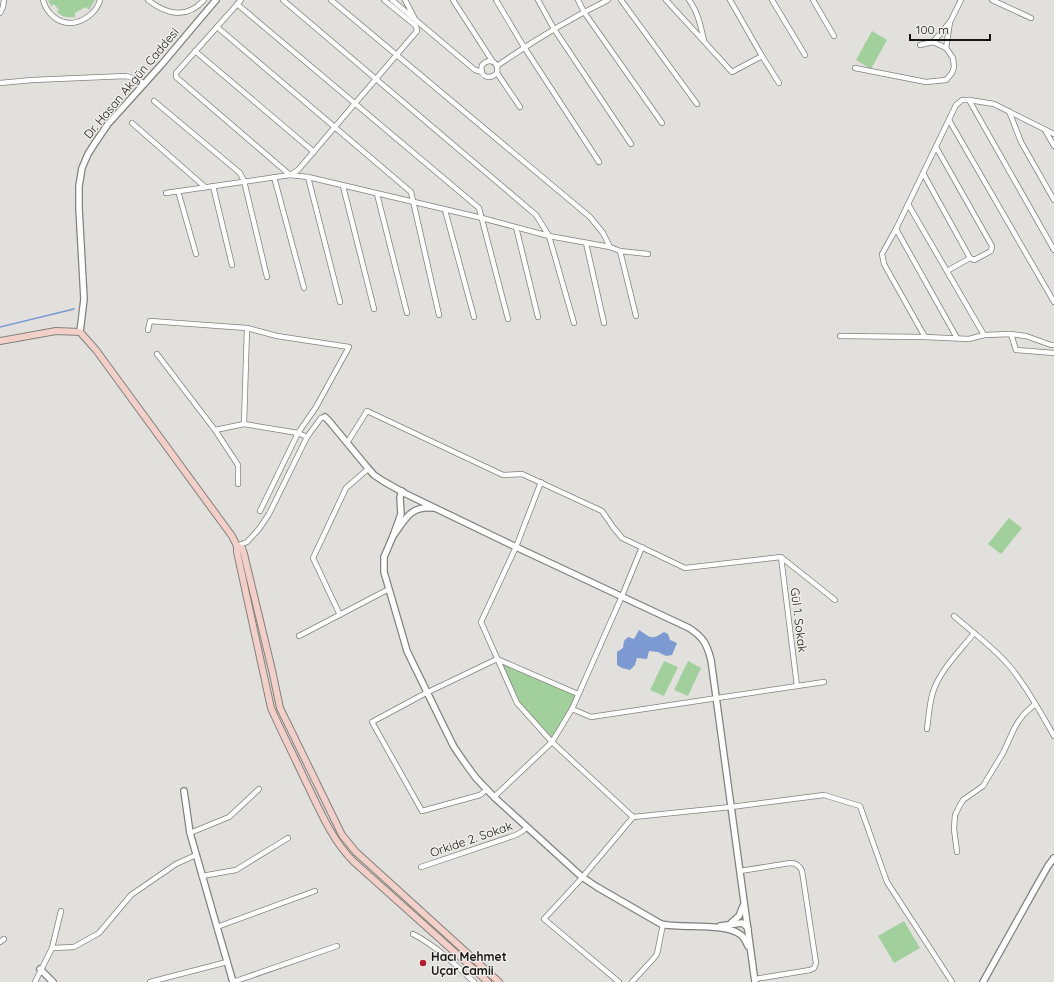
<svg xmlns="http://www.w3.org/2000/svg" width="1054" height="982" viewBox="0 0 1054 982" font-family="Quicksand,sans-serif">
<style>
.green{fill:#a1d09d}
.water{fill:#7d99d2}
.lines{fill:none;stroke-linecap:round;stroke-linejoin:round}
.stream{stroke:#7d99d2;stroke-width:1.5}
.minor-casing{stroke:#82817d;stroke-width:6}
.tertiary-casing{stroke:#82817d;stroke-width:8}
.secondary-casing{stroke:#82817d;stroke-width:8}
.minor{stroke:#fff;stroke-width:4.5}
.tertiary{stroke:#fff;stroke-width:5.5}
.secondary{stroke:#f2cfc8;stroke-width:6}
.poi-dot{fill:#b11e2f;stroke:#eeede9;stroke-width:1.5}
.labels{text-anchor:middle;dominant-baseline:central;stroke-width:3;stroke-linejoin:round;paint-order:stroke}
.street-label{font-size:12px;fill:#151413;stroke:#eeede9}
.poi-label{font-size:12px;font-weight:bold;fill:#151413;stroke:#eeede9;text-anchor:start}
</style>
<rect width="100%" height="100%" fill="#e1e0dc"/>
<g class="green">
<path d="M48,0H95L89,10L86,7L75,13V17C67,18 63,17 57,12L59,10L54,4L51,6Z"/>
<path d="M872,31L887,40L871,69L856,60Z"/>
<path d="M1009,518L1022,528L1001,554L988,544Z"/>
<path d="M497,659L578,694L552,742L517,703Z"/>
<path d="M664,661L678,667L664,696L650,690Z"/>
<path d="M688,661L701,668L688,696L674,690Z"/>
<path d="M904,921L920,948L894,963L878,936Z"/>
</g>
<path class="water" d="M639,630C650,637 651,641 664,632L668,634L670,640L677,643L672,655L666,656L658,652L649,651L647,659L637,658L635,665L630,670L622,668L617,665V652L623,648L624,641L628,637L634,639Z"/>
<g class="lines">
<path class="stream" d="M0,327L74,309"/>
<defs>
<g id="minor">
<path d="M43,0C46,12 57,23 70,23C83,23 97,12 100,0"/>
<path d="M148,0C167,15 187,19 204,0"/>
<path d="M241,0L176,73V77L290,175L298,170L417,31L416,26L384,0"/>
<path d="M283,0L536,215L549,236L574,323"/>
<path d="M331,0L590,217L603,233L610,247"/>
<path d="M392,0L475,70L482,72"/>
<path d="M405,0L414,17"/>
<path d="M453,0L493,62"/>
<path d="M496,0L524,47L599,162"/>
<path d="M538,0L554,29L631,144"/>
<path d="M578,0L584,12L662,123"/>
<path d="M621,0L697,104"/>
<path d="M666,0L732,72L762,56"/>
<path d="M689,0C698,12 701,27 704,41"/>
<path d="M730,0L762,56L779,83"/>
<path d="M772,0L805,55"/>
<path d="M813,0L834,36"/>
<path d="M992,0L1031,18"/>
<path d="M237,4L479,208L508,319"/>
<path d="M0,13L3,7L4,0"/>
<path d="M217,27L411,192L439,315"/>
<path d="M933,42L950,22L961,0"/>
<path d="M946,48L950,22"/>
<path d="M195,51L314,152"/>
<path d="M497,66C533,41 569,19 608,0"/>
<path d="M855,68L926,82L946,80L952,73L954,67L953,58L946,48L933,42L920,45"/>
<path d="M497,73C489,81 479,76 482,65C490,57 499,62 497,73L520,107"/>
<path d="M0,83L32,80L126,76L136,79L145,84"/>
<path d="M969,100L1054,250"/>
<path d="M154,101L240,173L244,181L267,277"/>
<path d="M1009,111L1021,142L1054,200"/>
<path d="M949,120L1054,302"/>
<path d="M132,123L205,187"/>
<path d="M1045,130L1054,146"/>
<path d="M923,173L970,258L974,260L991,251L992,246L936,147"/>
<path d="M274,177L304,288"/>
<path d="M308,177L340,302"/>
<path d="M213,186L232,265"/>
<path d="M343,186L374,309"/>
<path d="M178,191L196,254"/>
<path d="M166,193L290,175L308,177L482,218L549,236L610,247L620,251L648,254"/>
<path d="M377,194L407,313"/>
<path d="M908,204L984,335"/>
<path d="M445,210L474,317"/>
<path d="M516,227L538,317"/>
<path d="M896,229L957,338"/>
<path d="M586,243L604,323"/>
<path d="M620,251L636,316"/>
<path d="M947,271L970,258"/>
<path d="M148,330L150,321L247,328L277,336L349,347L316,407L298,433L260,511"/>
<path d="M1011,334L1016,350L1054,353"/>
<path d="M840,336L925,337L969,339L984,335L1011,334L1026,336L1051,345H1054"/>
<path d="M925,337L884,264L882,254L896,229L956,105L962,100H969L994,104L1054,134"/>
<path d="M157,354L215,430L244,424L298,433L307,437"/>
<path d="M244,424L247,328"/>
<path d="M215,430L238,465V484"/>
<path d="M347,443L367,411L503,475L522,474L602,511L613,527L622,538L685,568L781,557L835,600"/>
<path d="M541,482L516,547L481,622L517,703L552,742L633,817L731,807L824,795L860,806L887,882L952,982"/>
<path d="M237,546L247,542L259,529L269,514L307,437L321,418L325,417"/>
<path d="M781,557L797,686"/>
<path d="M340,615L313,558L346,488L368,469"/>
<path d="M954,616C973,633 995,648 1011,668C1028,689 1041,713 1054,736"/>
<path d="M299,636L389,589"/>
<path d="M572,709L591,717L824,682"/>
<path d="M927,729C929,716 929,702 934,689C942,668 960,651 974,633"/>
<path d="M486,790L480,795L422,811L372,722L424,694L497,659L578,694"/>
<path d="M494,797L552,742L572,709L622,596L642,547"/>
<path d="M190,833L229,817L259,789"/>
<path d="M957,852L954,829L955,815L960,805L963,800L983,786L1003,753L1014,729L1018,722L1024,714L1035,704"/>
<path d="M421,867L516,835L523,831L527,827"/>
<path d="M740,871L790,863C797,863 800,866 802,871L816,963L814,968L810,970L755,979"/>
<path d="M202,876L236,870L288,838"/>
<path d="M217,927L315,891"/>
<path d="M413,934C436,946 455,964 474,982"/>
<path d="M0,942L4,939"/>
<path d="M52,948L74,947L99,933L131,895L176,864L196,855"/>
<path d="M35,982L52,948L61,911"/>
<path d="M150,982L227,962"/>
<path d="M233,982L337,946"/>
<path d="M619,982L544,919L580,880L633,817"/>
<path d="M632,982L654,958L657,954L663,924"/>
</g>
<g id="tertiary">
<path d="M80,332L84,299L79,208V186L82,168L88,154L95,143L108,124L162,64L188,33L216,0"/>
<path d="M325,417L329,421L367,467L374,475L383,481L406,494L516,547L689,628C703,637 707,644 711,660L755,982"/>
<path d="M402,491L400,497L401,514L393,536C405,520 409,506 433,508"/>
<path d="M393,536L384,557V572L403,637L407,651L445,729L454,747L465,763L476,778L494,797L582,877L597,887L661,924C681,929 726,922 741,935C745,938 746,942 748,946"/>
<path d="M184,791L190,833L217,927L233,982"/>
<path d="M731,923L739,916L743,906"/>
<path d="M720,926L742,923L746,926L748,929"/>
<path d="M40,969L53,982"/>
<path d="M983,982L1036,887L1048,866L1054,858"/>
</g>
<g id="secondary">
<path d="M0,341L56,331L80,332L96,350L232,536L237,546V552L271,708C282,733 294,756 305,780C319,808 331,839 353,861L488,982"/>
<path d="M237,546L242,548L244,554L272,670L280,708L342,835L356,852L499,982"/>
</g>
</defs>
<use href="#minor" class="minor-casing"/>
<use href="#tertiary" class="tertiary-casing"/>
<use href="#secondary" class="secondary-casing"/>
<use href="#minor" class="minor"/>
<use href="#tertiary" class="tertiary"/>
<use href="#secondary" class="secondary"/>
</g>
<circle class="poi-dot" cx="423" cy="963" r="4"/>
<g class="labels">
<g class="street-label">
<text transform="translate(131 83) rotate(-50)">Dr. Hasan Akgün Caddesi</text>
<text transform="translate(799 620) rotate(83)">Gül 1. Sokak</text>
<text transform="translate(471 839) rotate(-19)">Orkide 2. Sokak</text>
</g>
<g class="poi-label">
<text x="431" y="956">Hacı Mehmet<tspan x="431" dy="14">Uçar Camii</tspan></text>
</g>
</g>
<path d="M910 34v6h80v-6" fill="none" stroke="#151413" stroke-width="2"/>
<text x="916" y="34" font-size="12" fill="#151413" stroke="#eeede9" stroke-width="3" paint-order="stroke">100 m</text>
</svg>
